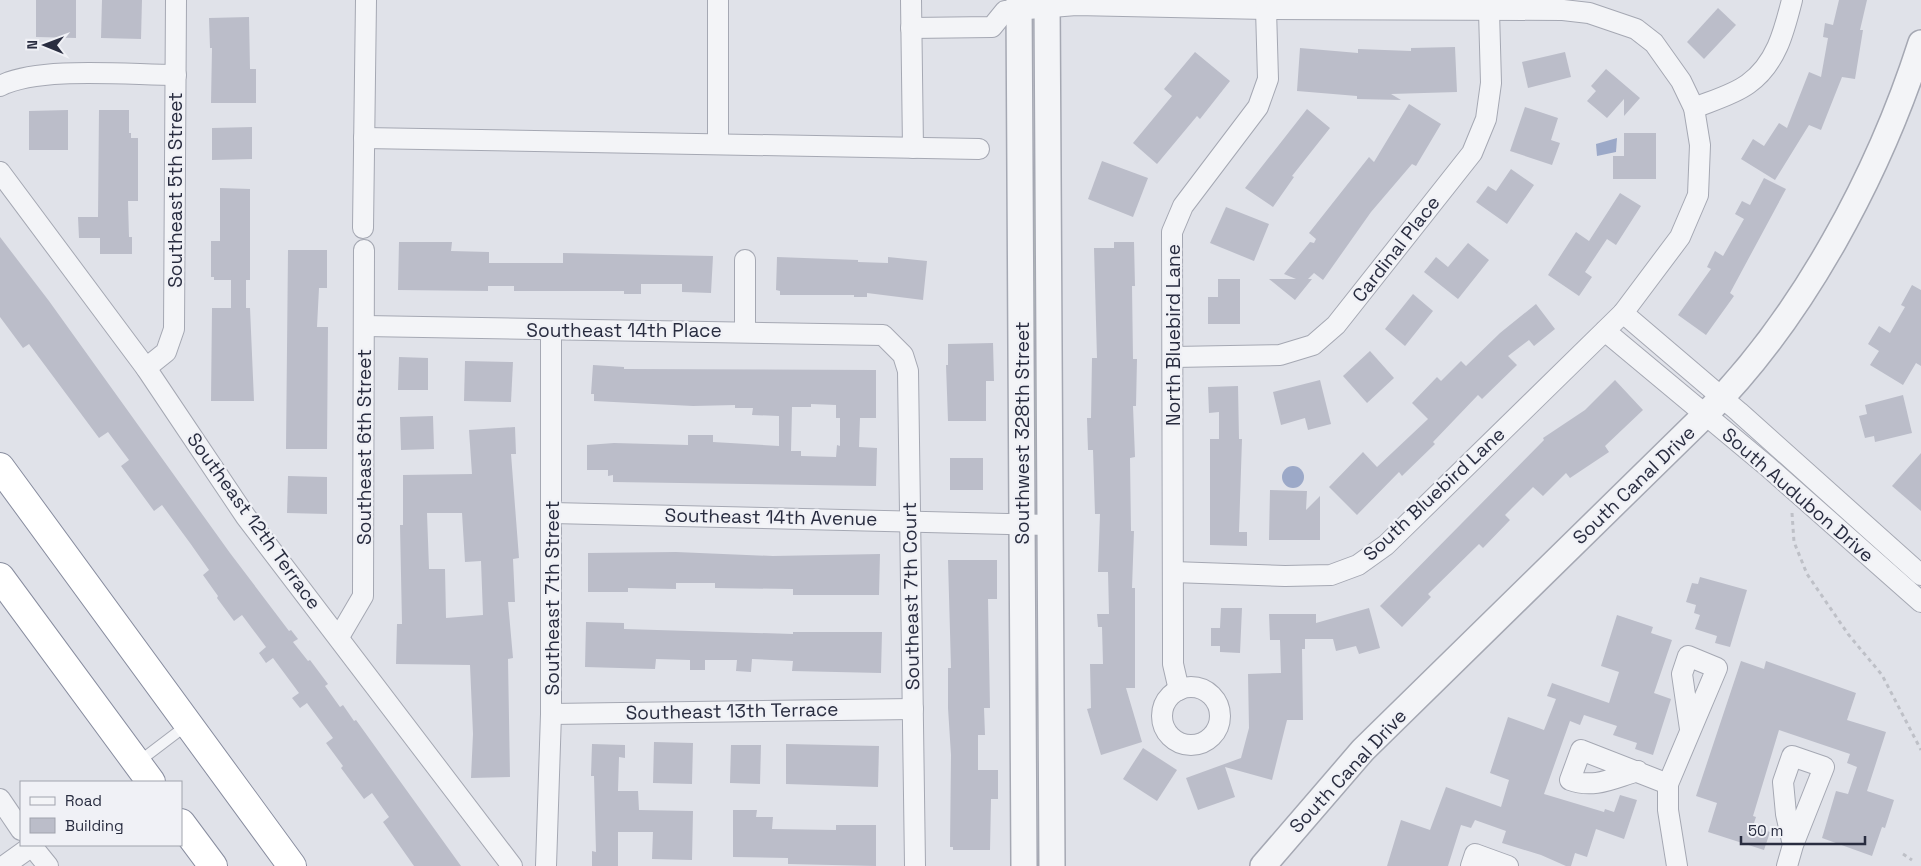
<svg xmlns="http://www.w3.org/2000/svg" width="1921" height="866" viewBox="0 0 1921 866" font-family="'Space Grotesk',sans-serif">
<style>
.green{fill:#c3d3c2}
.water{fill:#9ca9c8}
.building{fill:#bbbdc9;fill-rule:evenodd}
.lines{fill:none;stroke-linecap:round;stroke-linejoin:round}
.service-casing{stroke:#a5a8b3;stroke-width:12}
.minor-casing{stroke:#a5a8b3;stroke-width:22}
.tertiary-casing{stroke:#a5a8b3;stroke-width:28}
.motorway-casing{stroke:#888d9f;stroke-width:30}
.path{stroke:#bec0c7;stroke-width:3;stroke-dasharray:4 4;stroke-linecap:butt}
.service{stroke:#f3f4f7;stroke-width:10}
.minor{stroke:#f3f4f7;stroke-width:20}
.tertiary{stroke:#f3f4f7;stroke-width:25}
.motorway{stroke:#fff;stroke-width:28}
.labels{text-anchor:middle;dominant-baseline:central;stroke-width:4.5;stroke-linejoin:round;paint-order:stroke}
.street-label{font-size:19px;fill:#292d40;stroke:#f0f1f6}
</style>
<rect width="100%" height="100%" fill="#e0e2e9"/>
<path class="green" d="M1030,175H1035L1039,195V458L1033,479Z"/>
<g class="water">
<path d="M1617,138L1616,152L1597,156L1596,144Z"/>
<circle cx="1293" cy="477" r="11"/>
</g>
<g class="building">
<path d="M36,0H76V38L36,37Z"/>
<path d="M102,0H142L141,39L101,38Z"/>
<path d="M1839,0H1867L1860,30H1863L1855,79L1842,77L1821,130L1809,125L1775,180L1741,159L1753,139L1764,146L1779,123L1787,128L1809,72L1821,77L1828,38L1823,37L1825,23L1833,25Z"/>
<path d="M1718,8L1736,25L1704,59L1687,42Z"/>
<path d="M249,17L250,69H256V103H211L212,48H210L209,18Z"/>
<path d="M1455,47L1457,92L1391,94L1401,100L1357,99V96L1297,91L1300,48L1358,53V49L1411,51V48Z"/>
<path d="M1195,52L1230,81L1200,119L1197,116L1157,164L1133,143L1172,96L1164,89Z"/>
<path d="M1565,52L1571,77L1528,88L1522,62Z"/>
<path d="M1606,69L1640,98L1624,116V99L1607,118L1587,101L1596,91L1591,86Z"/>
<path d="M1409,104L1441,124L1416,166L1412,164L1371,212L1323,280L1314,273L1308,279H1312L1295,300L1269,279H1296L1284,274L1310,242L1314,243L1316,239L1309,233L1369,157L1374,162Z"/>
<path d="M1525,107L1558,118L1551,140L1560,143L1552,165L1510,151Z"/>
<path d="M1307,109L1330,128L1292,176L1294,177L1273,207L1245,188Z"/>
<path d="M68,110V150H29V111Z"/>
<path d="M99,110H129V133H131V138H138V201H128L129,237H132V254H100V238H79L78,217H98Z"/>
<path d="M252,127V159L212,160V128Z"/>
<path d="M1624,133H1656V179H1613V156H1624Z"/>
<path d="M1102,161L1148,178L1133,217L1088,199Z"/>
<path d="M1511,169L1534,185L1507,224L1476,202L1488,186L1496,191Z"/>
<path d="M1764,178L1786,189L1730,293L1734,296L1706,335L1678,315L1711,269L1707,267L1715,251L1723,256L1744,219L1735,214L1742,201L1750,205Z"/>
<path d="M220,188L250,189V280H246V308H250L254,401H211L212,308H231V280H214V277H211V241H220Z"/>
<path d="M1620,193L1641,206L1616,245L1607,239L1585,272L1592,277L1579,296L1548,275L1576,232L1589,241Z"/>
<path d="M1226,207L1269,224L1254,261L1210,243Z"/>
<path d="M0,237L49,301L230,553L289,631L291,630L298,639L293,642L308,661L310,660L328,684L325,686L340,707L343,705L354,721L356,720L461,866H414L383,822L389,817L372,793L364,799L341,768L343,766L326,743L333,738L307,703L300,708L292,698L299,693L273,658L266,663L259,653L266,647L242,615L234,621L217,598L218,596L203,575L209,570L190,543L162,505L154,511L121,466L129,460L108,432L99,438L29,344L23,348L0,317Z"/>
<path d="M399,242H452L451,251L489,252V263H563V253L713,256L711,293L682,292V284H641V294H624V291H514V286H488V291L398,290Z"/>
<path d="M1114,242H1134L1135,286H1132L1133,359H1137L1136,406H1133L1135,457L1130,458L1131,531H1134L1132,588H1135V688H1126L1142,742L1101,755L1087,709L1091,708L1090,664H1103L1102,627H1098L1097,614H1109L1108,572H1098L1100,514H1095L1093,450H1088L1087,418H1091L1092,358H1097L1094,248H1114Z"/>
<path d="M1468,243L1489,260L1458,299L1424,272L1436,257L1448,267Z"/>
<path d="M288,250H327V288H319L317,327H328L327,449H286Z"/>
<path d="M777,257L858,260V262L888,263V257L927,261L923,300L867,293V297H854V295H780V291L776,290Z"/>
<path d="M1218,279H1240V324H1208V297H1218Z"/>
<path d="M1912,285L1921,290V366L1916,363L1903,385L1870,365L1879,351L1868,344L1879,326L1890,333L1905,307L1901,305Z"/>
<path d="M1413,294L1433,311L1405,346L1385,329Z"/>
<path d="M1536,304L1555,329L1534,346L1529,340L1508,356L1517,365L1482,399L1478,395L1433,442L1435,444L1402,476L1399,472L1357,515L1329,487L1363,452L1377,467L1428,419L1412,403L1437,377L1441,381L1461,361L1466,366L1500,333Z"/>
<path d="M993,343L994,381H986V421H948L946,365H948V344Z"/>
<path d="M1370,351L1394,378L1367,403L1343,376Z"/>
<path d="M399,357L428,358V390H398Z"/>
<path d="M465,361L513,362L511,402L464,401Z"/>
<path d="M593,365L624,367V369L876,370V418H860L859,447L877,448L876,486L613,482V475L608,476V470H587V445L614,443L688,445V435H713V442L779,446V416L752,415L753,408H735V405L693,406L594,401V394H591ZM811,404L836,405V418H840V446L837,445L836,457L801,456V451H791L792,407H811Z"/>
<path d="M1320,380L1331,424L1308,430L1305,418L1281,425L1273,392Z"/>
<path d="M1615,380L1643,410L1605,446L1609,452L1570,478L1566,473L1543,496L1533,487L1505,515L1510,520L1483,548L1479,544L1428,594L1431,597L1402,627L1380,606L1544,440L1543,438L1585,410Z"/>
<path d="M1238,386L1239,439H1242L1239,532H1247V546L1210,545V439H1219V412L1209,413L1208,387Z"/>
<path d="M1903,395L1912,433L1875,442L1874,436L1865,438L1859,416L1867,414L1865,405Z"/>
<path d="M433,416L434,449L401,450L400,417Z"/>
<path d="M515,427L516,454H511L519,558L513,559L515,602H508L513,658L508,659L510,777L471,778L473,734L470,665L396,664L397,624H402L400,525H403V475L472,474L469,430ZM427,513H462L465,562L481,561L483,615L446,618L445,569H429Z"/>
<path d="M1921,453V511L1892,486Z"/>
<rect x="950" y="458" width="33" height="32"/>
<path d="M288,476L327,477V514L287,513Z"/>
<path d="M1270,490L1307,491L1306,510L1320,496V540H1269Z"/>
<path d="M676,552L773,556L880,554L879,595H793V589L715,588V583H676V589L628,588V592H588V553Z"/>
<path d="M948,560H997V599H988L990,708H984L985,735H978V770H998V799H991L990,850H953V847H950L951,755L948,708V668H951Z"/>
<path d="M1700,577L1747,590L1730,647L1715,643L1717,636L1695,629L1700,615L1694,613L1696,605L1686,602L1692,583L1698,584Z"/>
<path d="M1221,608H1242L1240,653L1220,652V646H1211V628H1220Z"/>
<path d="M1369,608L1380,648L1359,654L1356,646L1336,651L1333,639H1305V649H1302L1303,720H1287L1272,780L1225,767L1235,797L1198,810L1186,778L1241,758L1249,728L1248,674L1281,673L1280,640H1270L1269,614H1316V623Z"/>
<path d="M1617,615L1653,627L1651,633L1672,640L1654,693L1671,699L1653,755L1635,749L1637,743L1613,735L1617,726L1584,715L1580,725L1570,721L1544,794L1604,812L1605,809L1614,812L1620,795L1637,800L1624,839L1596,829L1587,857L1575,853L1571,866H1566L1541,855L1502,843L1506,831L1475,820L1471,828L1461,825L1448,866H1387L1401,820L1430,830L1446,787L1501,807L1509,780L1490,773L1508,717L1544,730L1556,699L1547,696L1552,683L1609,703L1619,672L1601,666Z"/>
<path d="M586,622L624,623V629L793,634V632H882L881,673L792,671L793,661L752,659L751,672L736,671L737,660H705V670H690V660L656,659L655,669L585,667Z"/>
<path d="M1741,661L1764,669L1766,661L1856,693L1847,720L1886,732L1867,791L1894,800L1885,828L1882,827L1872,856L1822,838L1836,791L1848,794L1857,767L1847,763L1850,754L1779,730L1753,816L1756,817L1753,826L1770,832L1764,850L1708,832L1717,803L1696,796Z"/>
<path d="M654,742L693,743L692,784L653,783Z"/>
<path d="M592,744L625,745V758L619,757L618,791H638L639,810L693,811L692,860L652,859L653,832H618V866H592V851L596,852L594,776H591Z"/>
<path d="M786,744L879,746L878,787L786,784Z"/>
<path d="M731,745H761L760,784L730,783Z"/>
<path d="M1143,748L1177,770L1157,801L1123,779Z"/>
<path d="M733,810H757L756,817H773L772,829L836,830V825H876V866L788,864V858L733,857Z"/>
</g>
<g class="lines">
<defs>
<path id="service" d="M137,763L187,725"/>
<g id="minor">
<path d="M718,0V144"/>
<path d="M911,0L913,148"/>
<path d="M911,28L992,27L1005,11L1076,5L1266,9L1563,10L1589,13L1636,29L1654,43L1681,81L1694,108L1700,145L1698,195L1680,237L1623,313L1386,545L1358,565L1331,575L1285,576L1173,572"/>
<path d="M0,86C40,66 128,75 176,75"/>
<path d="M1694,108C1711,101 1733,95 1748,84C1776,64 1784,32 1792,0"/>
<path d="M364,138L979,149"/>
<path d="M0,172L146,368L246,517L512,866"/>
<path d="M363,228L366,0"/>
<path d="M1623,313L1739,412L1921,575"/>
<path d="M365,326L883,335L903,355L908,371L915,866"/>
<path d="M745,331V260"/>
<path d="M1605,331L1767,466L1921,602"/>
<path d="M1174,357L1280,355L1313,345L1336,325L1472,153L1486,119L1491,83L1489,11"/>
<path d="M146,368L166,352L174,329L176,0"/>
<path d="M552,513L1050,525"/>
<path d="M339,637L363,596L364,250"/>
<circle cx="1191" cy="716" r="29"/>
<path d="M1179,690L1173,664V642L1172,232L1183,206L1258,107L1268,79L1266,9"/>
<path d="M551,714L913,709"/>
<path d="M1638,771C1613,778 1595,789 1570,780L1581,750L1668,784"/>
<path d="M0,799L21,830"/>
<path d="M31,845L48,866"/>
<path d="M4,866L32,846"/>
<path d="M546,866L551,714V331"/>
<path d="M1471,866L1475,854L1508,866"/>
<path d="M1677,866L1668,810V784L1717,668L1688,656L1682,674L1690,729"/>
<path d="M1787,866L1793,845L1824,767L1792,756L1783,782L1786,814L1793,845"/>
</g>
<g id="tertiary">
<path d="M1019,0L1024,866"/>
<path d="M1047,0L1052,866"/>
<path d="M1263,866L1363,750L1706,414C1803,317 1879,174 1921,43"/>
</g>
<g id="motorway">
<path d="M0,467L292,866"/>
<path d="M0,577L151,782"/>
<path d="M181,823L213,866"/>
</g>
</defs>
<use href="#service" class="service-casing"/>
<use href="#minor" class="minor-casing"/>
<use href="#tertiary" class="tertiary-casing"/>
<use href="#motorway" class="motorway-casing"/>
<g class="path">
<path d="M1792,513L1794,542L1807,574L1848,634L1882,675L1921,750"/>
<path d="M1903,854L1912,860"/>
</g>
<use href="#service" class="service"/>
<use href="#minor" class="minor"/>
<use href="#tertiary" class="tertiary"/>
<use href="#motorway" class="motorway"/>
</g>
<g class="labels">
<g class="street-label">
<text transform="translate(175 190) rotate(-90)">Southeast 5th Street</text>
<text transform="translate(1396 249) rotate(-52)">Cardinal Place</text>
<text x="624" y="330">Southeast 14th Place</text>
<text transform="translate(1173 335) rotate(-90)">North Bluebird Lane</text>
<text transform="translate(1022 433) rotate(-90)">Southwest 328th Street</text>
<text transform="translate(364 447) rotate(-90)">Southeast 6th Street</text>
<text transform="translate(1634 485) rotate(-44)">South Canal Drive</text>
<text transform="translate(1434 494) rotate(-43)">South Bluebird Lane</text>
<text transform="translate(1798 495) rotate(41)">South Audubon Drive</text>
<text transform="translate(771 517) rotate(1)">Southeast 14th Avenue</text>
<text transform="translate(254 521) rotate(54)">Southeast 12th Terrace</text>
<text transform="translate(911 596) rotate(-91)">Southeast 7th Court</text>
<text transform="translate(552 598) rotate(-90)">Southeast 7th Street</text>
<text transform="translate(732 711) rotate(-1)">Southeast 13th Terrace</text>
<text transform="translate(1348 771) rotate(-47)">South Canal Drive</text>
</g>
</g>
<rect x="20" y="781" width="162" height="65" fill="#f0f1f6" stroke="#a0a3ad"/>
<rect x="30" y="797" width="25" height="8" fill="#f3f4f7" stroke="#a0a3ad"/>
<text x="65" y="806" font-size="15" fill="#292d40">Road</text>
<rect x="30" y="818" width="25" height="15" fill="#bbbdc9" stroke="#a0a3ad"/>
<text x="65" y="831" font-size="15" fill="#292d40">Building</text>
<g transform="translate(45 45) rotate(271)" stroke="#f0f1f6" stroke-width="4" paint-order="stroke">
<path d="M0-4L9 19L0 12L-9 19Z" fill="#292d40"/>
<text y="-8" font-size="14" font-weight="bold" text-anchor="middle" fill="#292d40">N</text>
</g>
<path d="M1741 836v8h124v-8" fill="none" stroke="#292d40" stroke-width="2.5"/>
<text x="1748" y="836" font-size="15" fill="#292d40" stroke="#f0f1f6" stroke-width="4" paint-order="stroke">50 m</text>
</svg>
